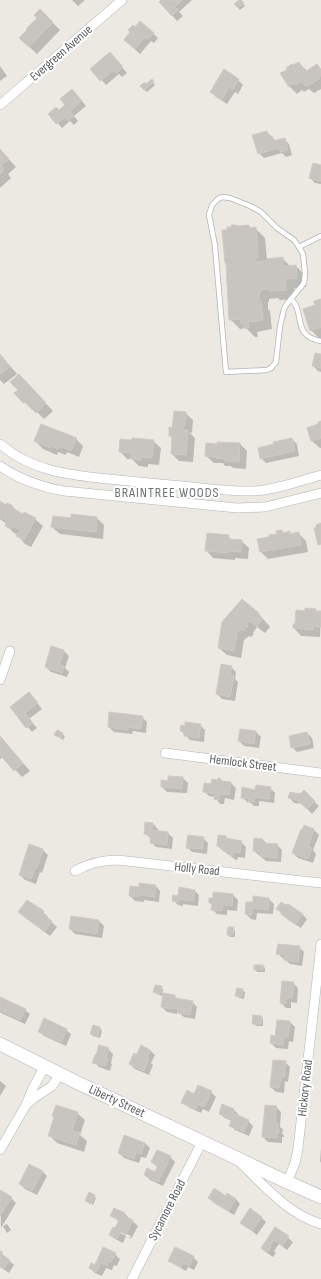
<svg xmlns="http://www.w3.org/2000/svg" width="321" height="1279" viewBox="0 0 321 1279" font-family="'Sofia Sans Condensed',sans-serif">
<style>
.shadow{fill:#0003;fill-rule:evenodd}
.building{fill:#c8c4bf;stroke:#d0cac2}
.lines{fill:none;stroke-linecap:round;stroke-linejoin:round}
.lane-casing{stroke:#b0b4b7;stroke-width:6}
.street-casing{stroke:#b0b4b7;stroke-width:10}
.secondary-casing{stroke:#afb3b7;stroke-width:14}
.lane{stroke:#fff;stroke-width:4.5}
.street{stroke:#fff;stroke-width:9}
.secondary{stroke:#fff;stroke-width:13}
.labels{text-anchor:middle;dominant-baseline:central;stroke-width:4;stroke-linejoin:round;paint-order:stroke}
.street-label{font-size:13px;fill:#5b5f62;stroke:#fff}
.neighbourhood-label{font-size:14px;letter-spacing:1px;fill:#6c7174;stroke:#fff}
</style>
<rect width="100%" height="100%" fill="#ece9e3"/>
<g class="shadow">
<path d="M72,0H85L78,6Z"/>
<path d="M163,0H192L179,12L183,16L177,21L160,2Z"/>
<path d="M240,0L245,6L240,10L236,5Z"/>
<path d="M40,10L60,30L37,54L20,38L38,18Z"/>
<path d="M135,28L153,33L158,38L154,43L151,41L140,54L125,40Z"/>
<path d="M115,59L127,73L122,77L119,74L106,85L92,69Z"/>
<path d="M299,63L307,71L317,65L321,69V89L314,93L309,89L304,92L302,90L297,94L289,86L288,70Z"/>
<path d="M0,66L7,76L0,81Z"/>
<path d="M238,80L243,85L238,94L235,92L227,104L216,97L211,92Z"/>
<path d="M152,81L155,85L147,92L144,90L146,85Z"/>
<path d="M77,95L86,106L74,116L78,121L74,125L70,121L62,128L49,114L59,111Z"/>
<path d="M267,132L276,141L284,139L289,144L292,155L286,157L282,153L264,158L259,153Z"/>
<path d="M0,150L16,167L8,174L11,178L0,188Z"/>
<path d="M321,166V184L315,183L310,178Z"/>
<path d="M249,226L251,228H255L265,238L267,260L282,258L291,267L296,266L305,276L306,287L294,288L295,299L280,300L278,298L269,299V302H268V309L270,311L272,329L257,332L258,337H255L246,328L240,329L230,319L238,227Z"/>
<path d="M321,300V340L311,330L316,305Z"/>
<path d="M0,354L17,374L4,384L0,380Z"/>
<path d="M321,355V372L318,371L313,366Z"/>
<path d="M26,383L53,411L44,419L33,408L32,410L16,393Z"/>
<path d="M185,413L193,420L192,433L189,432L195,438L193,462L179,461L172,454L173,439L170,435Z"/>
<path d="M321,422V448H320L312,441Z"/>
<path d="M76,439L83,446L79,457L67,452L66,455L58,452L57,455L43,449L35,441Z"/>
<path d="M292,439L297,444L299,456L266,463L261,458Z"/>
<path d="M153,441L161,448L159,465L148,464V467L139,466L132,459H127L120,451Z"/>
<path d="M240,444L247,451L246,469L233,468L231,466H225L223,463H214L206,456Z"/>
<path d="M0,503L7,506L13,507L19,513L35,519L43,526L31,547L25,544L18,536V535L14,533L6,525L7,524L0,519Z"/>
<path d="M72,515L97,518L104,525L103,539L60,534L52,527L72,519Z"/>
<path d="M282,531L284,534L289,533L291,535L298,533L306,541L308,552L268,559L261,552L259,540L270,538Z"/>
<path d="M228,536L232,540L241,541L249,548L248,559L235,558V560L213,558L206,550Z"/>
<path d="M242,601L259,614L270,627L265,633L257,627L253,633L254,634L251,637L249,636L244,640L241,658L227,655L219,648Z"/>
<path d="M306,609L321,612L320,637L301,636L294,628V625L306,612Z"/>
<path d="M64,651L69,656L65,668L69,672L67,677L51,672L46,667Z"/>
<path d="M231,667L236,672L235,679L238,682L235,701L222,699L217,694Z"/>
<path d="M33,698L42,709L29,719L37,728L32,732L11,707Z"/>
<path d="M142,717L147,722L146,733L133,731L132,734L114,732L109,727Z"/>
<path d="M200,725L205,730L204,742L190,740L181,731Z"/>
<path d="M58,731L65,736L63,740L56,735Z"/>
<path d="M256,732L261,737L259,748L244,746L239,741Z"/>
<path d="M307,733L312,738L314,748L297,752L292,747Z"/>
<path d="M0,737L30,771L22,777L3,757L0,759Z"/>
<path d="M183,778L188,783L187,793L167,792L162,787L168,782Z"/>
<path d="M221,780L223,782L231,783L236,788L234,800L225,798L224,804H220L215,797L209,796L204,791Z"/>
<path d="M270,788L275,793L274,803L259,801V806H254L251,803L247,802L242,797L256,791Z"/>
<path d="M304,792L319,806L312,814L303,804L294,803L290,798L300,795Z"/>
<path d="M153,824L158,829L157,832L168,833L173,838L172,849L156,847L151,842L152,839L150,838L145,833Z"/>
<path d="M314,830L319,835L313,850L316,854L313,863L298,858L293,853Z"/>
<path d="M225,837L228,840L241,842L246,847L245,858L238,857L237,860H236L225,852L223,851L218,846Z"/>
<path d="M203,838L208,843L207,854L192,852L187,847Z"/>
<path d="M263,840L267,844L277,845L282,850L281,862L266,861L254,851Z"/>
<path d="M30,846L43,850L48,855L42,873L40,872L36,884L25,880L20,875Z"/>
<path d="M156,886L160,891L159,902L144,900V902L135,901L130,896L140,888Z"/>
<path d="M194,890L199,895L198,906L183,904V906L178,905L173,900Z"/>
<path d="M233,895L238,900L237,911L227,910V915L217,914L212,909L213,905L210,903Z"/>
<path d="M269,899L274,904L273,914L257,913L256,920L251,919L246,914L254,903Z"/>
<path d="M278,909L302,914L307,919L301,928L287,919Z"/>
<path d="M20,912H43L48,917L47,918L57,927L50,936L24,917Z"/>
<path d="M99,921L104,926L102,938L75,934L70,929Z"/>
<path d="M233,928L235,931V937H230L228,934Z"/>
<path d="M299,947L304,952L302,966L290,964L278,954Z"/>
<path d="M255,966H263L265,968V972H257L255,969Z"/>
<path d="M293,983L298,988L297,1003L291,1002V1008H286L281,1003Z"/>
<path d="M161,987L163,989L162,996L157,994L155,992Z"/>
<path d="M242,990L245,992L244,999L239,998L237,996Z"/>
<path d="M175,996L178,1000L192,1002L197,1007L195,1019L184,1017L177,1011V1014L167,1012L162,1007Z"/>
<path d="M0,999L25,1010L30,1014L25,1024L1,1013L0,1012Z"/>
<path d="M261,1017L263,1019V1026H256L253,1023Z"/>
<path d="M290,1022L295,1027L293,1042L289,1041L288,1049L276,1048L271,1043Z"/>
<path d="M93,1026L100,1028L102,1031L100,1038L93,1036L91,1034Z"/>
<path d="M66,1030L71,1034L66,1046L44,1036L39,1031Z"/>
<path d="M141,1047L150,1050L155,1055L151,1063L153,1065L149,1075L135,1069L130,1064L138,1055Z"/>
<path d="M108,1049L113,1054L111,1063L112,1064L110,1071L99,1067L94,1062Z"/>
<path d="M285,1062L290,1067L288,1082L285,1081L284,1093L276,1092L271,1087Z"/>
<path d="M0,1081L6,1086L0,1096Z"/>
<path d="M211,1092L216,1097L209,1112L203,1109L201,1113L188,1107L183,1102L195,1095Z"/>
<path d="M276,1107L281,1112L280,1127L283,1129L282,1134L284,1135V1137H282V1143L268,1142L263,1137Z"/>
<path d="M234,1110L239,1115L238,1116L248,1121L253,1126L249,1136L235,1130L230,1125L232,1121L225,1118L220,1114Z"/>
<path d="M77,1113L85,1120L80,1135L87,1141L84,1152L57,1143L50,1136Z"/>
<path d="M145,1143L150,1148L146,1158L141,1157L139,1163L124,1158L119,1153Z"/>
<path d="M321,1148V1163L320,1161Z"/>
<path d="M170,1157L175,1162L163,1186L150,1180L145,1175L156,1173L158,1168L152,1162Z"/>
<path d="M42,1171L47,1176L37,1195L25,1189L20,1184Z"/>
<path d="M0,1191L11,1198L16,1203L1,1228Z"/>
<path d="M94,1196L96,1198L93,1205L86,1200Z"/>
<path d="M226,1197L236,1199L240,1204L234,1215L214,1203L209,1198Z"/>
<path d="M125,1214L138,1226L131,1239L126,1236L123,1243L115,1239L110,1235L116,1229L119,1222L112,1215ZM120,1231L131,1236L130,1238L120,1233Z"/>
<path d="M261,1217L266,1222L257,1235L242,1223Z"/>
<path d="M7,1224L11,1230L7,1233L3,1226Z"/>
<path d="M276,1228L293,1242L287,1250L279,1244L274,1251L276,1253L273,1257L267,1253Z"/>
<path d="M0,1252L14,1265L9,1273L0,1267Z"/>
<path d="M115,1254L120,1259L117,1266L114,1265L112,1270L106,1268L102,1276L95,1273L90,1268L95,1266Z"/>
<path d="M193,1257L198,1262L194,1270L188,1267L186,1271L175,1265L170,1260Z"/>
</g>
<g class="building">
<path d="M161,0H182L175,7L178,10L172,16L159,2Z"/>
<path d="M239,0H241L244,3L238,8L234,4Z"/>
<path d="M40,9L53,22L29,47L19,38L27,30L26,29L37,18L34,15Z"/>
<path d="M140,21L154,33L148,39L145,37L135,49L124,40L130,32L128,30L133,25L135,27Z"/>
<path d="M110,52L123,67L116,73L114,70L100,81L90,69Z"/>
<path d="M299,62L305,72L317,64L321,70V76L318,77L319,79L306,87L302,81L296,85L294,83L289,87L280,73L287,70L286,68L292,64L293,65Z"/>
<path d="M224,69L239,79L233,89L229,87L222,100L210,92Z"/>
<path d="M152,79L154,82L144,90L140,86L145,82L146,84Z"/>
<path d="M72,89L82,101L70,111L74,116L68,121L65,117L56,124L48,114L56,107L59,110L65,105L60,99Z"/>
<path d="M267,131L269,137L272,136L273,141L285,138L288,150L280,152L279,148L258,154L252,135Z"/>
<path d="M0,149L9,159L1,166L4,170L0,174Z"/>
<path d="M313,163L321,165V181L309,178Z"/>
<path d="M231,225H236L237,226L249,225V228L256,227L258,257H256V262L267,261L266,259L283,257V266L296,265L297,278L285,279L286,290L270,291V289L260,290V293H259V301H261L263,320L248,322L249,328H244L243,323H241L240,319L229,320L226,263H225L222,230H227V227H231Z"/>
<path d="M321,299V327L310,331L303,309L315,305L314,301Z"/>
<path d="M315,353L321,354V368L312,366Z"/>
<path d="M0,354L10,367L0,374Z"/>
<path d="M19,374L46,403L36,413L25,402L23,403L14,393L18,390L10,382Z"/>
<path d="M174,411L186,412L185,426H183L182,430H188L186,455L171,454L172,436H169V427L172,428Z"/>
<path d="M321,421V438L311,441L307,428L318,424V422Z"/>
<path d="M41,424L77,438L71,451L60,446L58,449L51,446L50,448L34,441Z"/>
<path d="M132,438L154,440L152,458L141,457V460L131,459V453L119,452L120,439L131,440Z"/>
<path d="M292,438L295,451L260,459L258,448L274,444L273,442Z"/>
<path d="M217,442L240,443L239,462L225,461V459L216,458L217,457L205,456L206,443L217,444Z"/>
<path d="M0,501L6,505L7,503L13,506L12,508L23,514L24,512L36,518L24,540L16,536L20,530L13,526L11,529L5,526L7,521L0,517Z"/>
<path d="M71,514L97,517L96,532L51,527L53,516L71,518Z"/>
<path d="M321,523V544L318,545L314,528H316V525Z"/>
<path d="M282,530L283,533L290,531V534L299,532L301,545L260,552L257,539L269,537V535L277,534L276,531Z"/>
<path d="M207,533L229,535L228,539L242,540L241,552L228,551V553L205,551Z"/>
<path d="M242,599L259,613L258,615L263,619L257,627L249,621L246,625L248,626L243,631L241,629L237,632L234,651L218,648L222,622Z"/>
<path d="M305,608L316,609L315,611H321V627L313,626V630L293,628V624H295L296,610L305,611Z"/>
<path d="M51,646L64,650L59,665L64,666L62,673L45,667Z"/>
<path d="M221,664L232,666L230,675L234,676L230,697L216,694Z"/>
<path d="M29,692L38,703L25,713L33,723L26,728L10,707Z"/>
<path d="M109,712L143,716L141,729L128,727V730L108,727Z"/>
<path d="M185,722L201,724L199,738L184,736V732L180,731L181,725L185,726Z"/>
<path d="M240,729L256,731L254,744L238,741Z"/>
<path d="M57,730L63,733L61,738L54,735Z"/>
<path d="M307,732L310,744L291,748L289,736Z"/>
<path d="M0,736L23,763L14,771L0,755Z"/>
<path d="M168,776L183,777L182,789L161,787V780L168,781Z"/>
<path d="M218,778L221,779V781L231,782L229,795L220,794L219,800L214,799L215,794L203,792L204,783L211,784L212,779L218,780Z"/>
<path d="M256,785L271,787L269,799L254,797V802L248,801L249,799L241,798L242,787L255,790Z"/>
<path d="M304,790L315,801L307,809L297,800L288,798L290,792L300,794Z"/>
<path d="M145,822L153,823L152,830L168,832L167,845L150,843L151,835L144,834Z"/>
<path d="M304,825L314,829L308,846L312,848L308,859L292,853L301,829L302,830Z"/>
<path d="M188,835L204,837L202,849L186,848Z"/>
<path d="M218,835L226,836V838L242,841L240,853L233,852V856L230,855V852L223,851V848L217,846Z"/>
<path d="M254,838L263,839V843L278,844L277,858L260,856L261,852L253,851Z"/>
<path d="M29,844L43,849L37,868H35L31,879L19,875Z"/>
<path d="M139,883L156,885L155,897L139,895V897L129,896L130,886L139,887Z"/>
<path d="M179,887L195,890L193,901L178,899V902L172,901L173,895L178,896Z"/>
<path d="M213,892L233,894L232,906L223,905L222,911L211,910L212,903H209V898H213Z"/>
<path d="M253,896L269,898L268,910L252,908V915L245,914L246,902H253Z"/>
<path d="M27,900L44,911L42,914L52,921L45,931L18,912Z"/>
<path d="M281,902L286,905L288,904L303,914L295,924L281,914V912L276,909Z"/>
<path d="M71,916L99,920L97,934L69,929Z"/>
<path d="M228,927H234L233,935H227Z"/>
<path d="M278,944L300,946L298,962L284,960L285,955L276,954Z"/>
<rect x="254" y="965" width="9" height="5"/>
<path d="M282,981L294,982L292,998H286V1004L280,1003Z"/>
<path d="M155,985L162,986L160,994L153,992Z"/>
<path d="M237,988L243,989L242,997L235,996Z"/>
<path d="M163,993L175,995V998L193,1001L190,1015L178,1013V1009L173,1008L172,1009L161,1007Z"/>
<path d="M0,997L26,1009L20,1020L0,1010Z"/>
<path d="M253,1015L262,1016L261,1024H252Z"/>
<path d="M44,1018L67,1029L61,1042L38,1032Z"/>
<path d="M277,1020L290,1021L288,1037H284L283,1045L270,1043L271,1035L275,1036Z"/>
<path d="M93,1025L100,1027L98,1036L90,1034Z"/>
<path d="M99,1045L109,1048L106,1058L108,1059L105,1066L92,1063L95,1055H96Z"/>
<path d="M141,1045L150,1050L147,1058L149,1059L144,1071L129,1064L134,1053L137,1054Z"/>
<path d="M273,1060L286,1061L284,1077H281L279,1088L270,1087Z"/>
<path d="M198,1085L212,1091L204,1107L198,1104L196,1109L181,1103L187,1090L194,1094Z"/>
<path d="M222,1104L234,1109L233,1113L249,1120L244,1132L229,1126L232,1119L219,1114Z"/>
<path d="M56,1105L78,1112L72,1131L80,1133L76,1145L48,1136L54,1117L52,1116Z"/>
<path d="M265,1105L277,1106L275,1123H278V1129H279V1133H277V1138L262,1137Z"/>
<path d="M124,1135L145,1143L141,1154L136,1152L134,1159L118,1153Z"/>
<path d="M157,1150L171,1156L158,1182L144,1175L147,1168L155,1172L158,1166L151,1162Z"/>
<path d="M29,1164L43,1171L32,1191L19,1184Z"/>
<path d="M214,1188L226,1196L227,1193L236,1199L228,1211L208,1198Z"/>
<path d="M0,1190L12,1197L0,1216Z"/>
<path d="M89,1192L95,1195L91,1204L85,1201Z"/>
<path d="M114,1208L125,1213L124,1216L133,1220L126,1235L121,1232L117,1239L109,1235L113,1227L115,1228L119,1220L110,1216Z"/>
<path d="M250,1208L262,1217L252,1231L240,1223Z"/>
<path d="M275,1227L289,1236L282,1246L274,1240L270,1246L271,1247L267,1253L261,1248Z"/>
<path d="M103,1247L116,1253L111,1262L109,1261L107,1266L101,1263L97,1272L89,1268L91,1263L95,1265Z"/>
<path d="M175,1247L194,1256L189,1266L183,1263L181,1267L168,1261Z"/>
<path d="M0,1251L3,1252L1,1254L10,1260L3,1269L0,1267Z"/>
</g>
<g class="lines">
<defs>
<g id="lane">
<path d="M222,197L230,198L250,206L261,212L277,228L294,240L299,247L303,254L305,273L304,283L286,305L284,309L280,326L276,362L271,368L267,370L226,372L215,246L209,215L212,205L218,199Z"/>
<path d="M299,247L321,236"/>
<path d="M291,299C306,313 291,336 321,341"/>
</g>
<g id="street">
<path d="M0,105L122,0"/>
<path d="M0,444C31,471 69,475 108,479C129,481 150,483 171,485C198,487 226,492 253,491C276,490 299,481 321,475"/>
<path d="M0,466C19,479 41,487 64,491L237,508L265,507L321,493"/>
<path d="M0,680L10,651"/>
<path d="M165,753L321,773"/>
<path d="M75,871C89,863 102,860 118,860L321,883"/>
<path d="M28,1103L34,1098L52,1086L60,1074"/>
<path d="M0,1150L26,1105L33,1088L45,1066"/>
<path d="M240,1162C264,1186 288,1214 321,1224"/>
<path d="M287,1182L295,1163L298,1148L321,944"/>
<path d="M132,1279L202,1142"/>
</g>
<path id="secondary" d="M0,1044L78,1083L287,1182L321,1197"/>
</defs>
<use href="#lane" class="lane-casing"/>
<use href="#street" class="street-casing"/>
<use href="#secondary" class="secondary-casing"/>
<use href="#lane" class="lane"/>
<use href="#street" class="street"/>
<use href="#secondary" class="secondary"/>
</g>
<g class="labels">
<g class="street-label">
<text transform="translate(61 53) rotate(-41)">Evergreen Avenue</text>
<text transform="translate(243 763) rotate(7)">Hemlock Street</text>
<text transform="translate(197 869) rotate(6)">Holly Road</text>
<text transform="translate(305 1088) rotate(-84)">Hickory Road</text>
<text transform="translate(117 1101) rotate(25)">Liberty Street</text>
<text transform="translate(167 1210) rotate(-63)">Sycamore Road</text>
</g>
<g class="neighbourhood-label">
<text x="167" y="492">BRAINTREE WOODS</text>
</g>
</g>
</svg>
